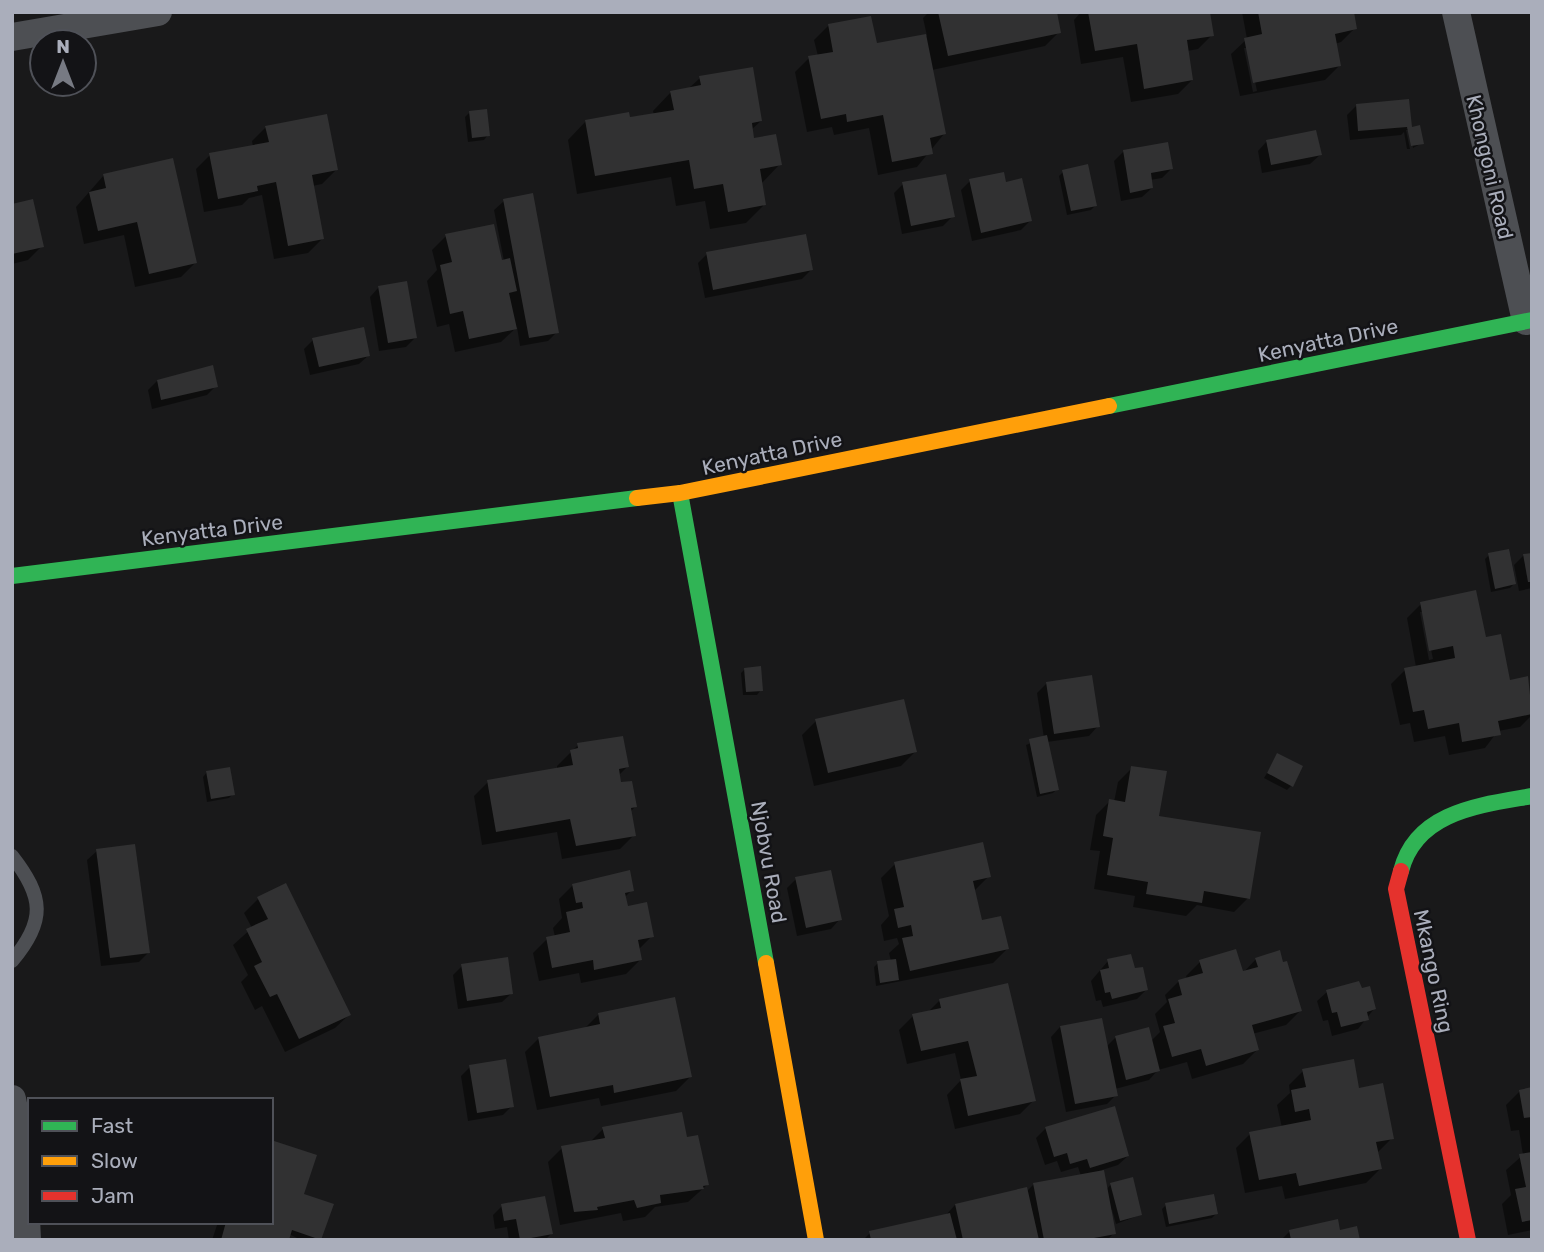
<svg xmlns="http://www.w3.org/2000/svg" width="1544" height="1252" viewBox="0 0 1544 1252" font-family="Rubik,sans-serif">
<style>
.shadow{fill:#0007;fill-rule:evenodd}
.building{fill:#313132}
.lines{fill:none;stroke-linecap:round;stroke-linejoin:round}
.lane{stroke:#4d4f53;stroke-width:14}
.street{stroke:#4d4f53;stroke-width:28}
.fast{stroke:#30b455;stroke-width:16}
.slow{stroke:#ff9f0a;stroke-width:16}
.jam{stroke:#e5322d;stroke-width:16}
.labels{text-anchor:middle;dominant-baseline:central;stroke-width:5;stroke-linejoin:round;paint-order:stroke}
.street-label{font-size:21px;fill:#aaaebb;stroke:#131316}
</style>
<rect width="100%" height="100%" fill="#19191a"/>
<g class="shadow">
<path d="M929,12H1055L1059,32L1045,46L932,70L944,134L917,167L878,175L869,128L834,135L832,127L807,132L795,72L809,58L818,56L814,40L828,26L875,45L927,36L923,18Z"/>
<path d="M1081,12H1208L1212,35L1198,49L1187,51L1192,80L1178,94L1131,102L1123,57L1081,64L1074,20Z"/>
<path d="M1242,12H1352L1355,28L1341,42L1335,44L1339,66L1325,80L1240,96L1231,54L1247,39ZM1244,48H1248L1257,91L1253,92Z"/>
<path d="M700,78L761,121L751,130L752,140L780,164L761,184L764,205L746,223L710,229L705,201L676,206L671,177L577,194L568,140L586,121L654,115L653,111L671,92L688,89Z"/>
<path d="M1356,106L1410,126L1406,129L1419,127L1422,143L1413,148L1410,130H1406L1410,149H1407L1404,132L1401,135L1350,140L1347,115Z"/>
<path d="M469,113L488,135L484,140L468,142L465,117Z"/>
<path d="M266,127L336,170L322,184L312,186L322,239L308,253L274,259L262,195L249,198L242,205L204,212L196,169L210,155L253,147L252,141Z"/>
<path d="M1267,141L1320,155L1310,164L1262,173L1258,151Z"/>
<path d="M1123,152L1171,169L1162,178L1150,180L1152,188L1142,197L1121,201L1114,161Z"/>
<path d="M1063,172L1096,205L1091,210L1067,215L1059,176Z"/>
<path d="M104,175L195,263L181,277L135,287L124,235L84,244L76,207Z"/>
<path d="M970,181L1030,221L1021,230L972,241L961,190Z"/>
<path d="M903,184L953,216L943,226L902,234L894,193Z"/>
<path d="M504,201L557,332L548,341L520,346L517,327L501,342L455,352L449,324L437,327L427,281L437,270L432,250L446,236L504,261L494,210Z"/>
<path d="M12,206L42,246L28,260L12,264Z"/>
<path d="M707,254L811,270L802,279L705,298L698,263Z"/>
<path d="M379,287L415,338L406,347L379,351L370,297Z"/>
<path d="M313,340L369,355L359,364L310,375L304,349Z"/>
<path d="M157,381L216,386L207,395L152,409L148,390Z"/>
<path d="M1489,555L1514,584L1510,588L1491,592L1485,559Z"/>
<path d="M1532,555V588L1519,591L1514,565L1523,556Z"/>
<path d="M1421,604L1485,640L1509,682L1527,678L1532,715L1520,727L1498,731L1485,748L1449,755L1445,736L1414,742L1410,723L1400,725L1391,684L1405,670L1416,667L1407,618ZM1420,612H1423L1433,659L1429,660Z"/>
<path d="M745,669L761,690L757,695H743L741,673Z"/>
<path d="M1047,683L1098,726L1089,736L1047,742L1057,789L1053,793L1037,797L1026,745L1044,738L1037,693Z"/>
<path d="M816,721L915,752L901,766L814,786L802,735Z"/>
<path d="M578,745L627,767L618,776L620,784L635,807L630,812L634,835L620,849L562,859L557,832L482,845L474,796L488,782L557,769V766Z"/>
<path d="M1278,755L1291,786L1287,790L1264,778Z"/>
<path d="M1132,768L1157,817L1248,898L1234,912L1197,905L1186,916L1133,907L1135,896L1094,889L1100,851L1090,850L1096,815L1110,801L1114,802L1118,782Z"/>
<path d="M207,772L233,794L229,798L207,802L203,777Z"/>
<path d="M97,851L148,953L139,962L101,966L87,860Z"/>
<path d="M895,864L989,876L974,891L981,922L1007,949L993,963L876,986L874,967L878,963L891,961L889,953L899,944L897,938L884,941L881,925L889,916L881,878Z"/>
<path d="M796,879L840,919L831,929L797,936L787,888Z"/>
<path d="M573,885L632,890L624,898L626,908L652,936L638,950L640,960L626,974L581,983L579,973L539,981L533,953L547,939L555,937L553,928L562,918L559,899Z"/>
<path d="M258,899L349,1015L335,1028L285,1052L262,1006L255,1010L241,982L248,975L233,945L252,928L244,913Z"/>
<path d="M1256,959L1300,1011L1286,1025L1252,1034L1257,1050L1243,1064L1192,1079L1187,1062L1158,1070L1149,1080L1115,1089L1116,1095L1107,1104L1066,1112L1051,1037L1060,1027L1106,1047L1115,1038L1151,1041L1160,1032L1155,1014L1167,1002L1165,995L1179,981L1187,979L1186,976L1200,962L1242,974Z"/>
<path d="M1108,961L1134,971L1146,990L1137,999L1103,1007L1101,1000L1096,1001L1091,981Z"/>
<path d="M462,966L512,993L502,1002L458,1009L453,975Z"/>
<path d="M1327,992L1374,1009L1358,1029L1332,1036L1328,1020L1323,1021L1317,1001Z"/>
<path d="M939,1001L1034,1100L1020,1114L955,1129L947,1095L961,1080L955,1053L907,1064L899,1030L913,1016L927,1013Z"/>
<path d="M599,1014L690,1077L676,1091L601,1106L599,1098L537,1110L525,1052L539,1038L584,1029Z"/>
<path d="M470,1067L512,1106L503,1115L468,1121L461,1076Z"/>
<path d="M1303,1071L1358,1090L1392,1138L1378,1152L1380,1169L1366,1183L1285,1199L1282,1186L1245,1193L1236,1148L1250,1134L1282,1128L1277,1105L1290,1093L1289,1085Z"/>
<path d="M1532,1089V1230L1508,1235L1502,1204L1511,1195L1506,1170L1523,1155L1519,1130L1511,1131L1506,1105L1520,1091Z"/>
<path d="M1046,1128L1128,1156L1118,1165L1102,1170L1106,1190L1111,1184L1140,1215L1116,1224L1112,1210H1110L1114,1233L1107,1240H863L870,1233L945,1216L955,1205L1026,1192L1034,1184L1081,1176L1078,1167L1061,1172L1057,1161L1045,1165L1036,1138Z"/>
<path d="M603,1129L707,1185L688,1202L655,1207L645,1217L623,1221L621,1213L560,1225L548,1162L562,1148L590,1142Z"/>
<path d="M299,1202L319,1240H301L289,1234L287,1240H212L218,1222H271Z"/>
<path d="M1166,1205L1216,1214L1212,1218L1166,1227L1162,1209Z"/>
<path d="M502,1206L551,1234L545,1240H509L507,1227L495,1229L493,1215Z"/>
<path d="M1290,1231L1358,1240H1281Z"/>
</g>
<g class="building">
<path d="M938,12H1057L1061,33L948,56Z"/>
<path d="M1088,12H1210L1214,36L1187,40L1193,80L1144,89L1137,44L1095,51Z"/>
<path d="M1258,12H1354L1357,29L1335,34L1341,66L1253,83L1244,38L1262,34Z"/>
<path d="M871,16L877,43L926,34L946,134L930,138L933,154L892,162L883,115L847,122L846,114L821,119L808,56L833,52L828,24Z"/>
<path d="M753,67L762,121L752,123L754,138L776,134L782,165L760,169L766,205L728,212L723,184L694,189L689,160L595,176L585,120L629,112L630,117L674,110L670,91L701,85L699,76Z"/>
<path d="M1409,99L1412,127L1420,125L1424,144L1411,146L1407,127L1358,131L1356,104Z"/>
<path d="M487,109L490,136L472,138L469,111Z"/>
<path d="M327,114L338,170L312,175L324,239L288,246L276,182L257,186L258,191L218,199L209,153L269,142L265,126Z"/>
<path d="M1316,130L1322,155L1271,165L1266,140Z"/>
<path d="M1168,142L1173,169L1151,173L1153,188L1130,193L1123,150Z"/>
<path d="M173,158L197,263L149,274L137,222L98,231L89,192L106,188L103,174Z"/>
<path d="M1088,164L1097,206L1071,211L1062,170Z"/>
<path d="M1004,172L1006,182L1022,178L1032,221L981,233L969,179Z"/>
<path d="M946,174L955,217L911,226L902,182Z"/>
<path d="M533,193L559,333L529,338L503,199Z"/>
<path d="M33,199L44,247L12,254V204Z"/>
<path d="M494,224L502,260L510,258L517,291L509,293L517,329L469,339L463,311L450,314L440,265L452,262L445,234Z"/>
<path d="M806,234L813,270L713,290L706,252Z"/>
<path d="M407,281L417,338L388,343L378,286Z"/>
<path d="M364,327L370,356L319,367L312,338Z"/>
<path d="M213,365L218,387L161,400L157,380Z"/>
<path d="M1509,549L1516,584L1495,589L1488,553Z"/>
<path d="M1532,553V582H1528L1523,554Z"/>
<path d="M1476,590L1486,637L1501,634L1510,680L1528,676L1532,714L1498,721L1501,735L1462,742L1459,723L1428,729L1424,710L1413,712L1404,668L1455,658L1453,646L1429,651L1420,602Z"/>
<path d="M761,666L763,691L746,692L744,668Z"/>
<path d="M1092,675L1100,727L1054,734L1046,682Z"/>
<path d="M904,699L917,752L828,773L815,719Z"/>
<path d="M1047,735L1059,790L1040,794L1029,739Z"/>
<path d="M623,736L629,767L619,769L621,782L632,781L637,807L631,808L636,836L576,846L570,819L496,832L487,780L573,765L570,750L578,748L577,743Z"/>
<path d="M1277,753L1303,766L1293,787L1267,773Z"/>
<path d="M1131,766L1167,771L1159,816L1261,832L1250,899L1204,891L1202,903L1146,894L1148,882L1107,875L1113,838L1103,836L1109,799L1125,802Z"/>
<path d="M230,767L235,795L211,799L206,771Z"/>
<path d="M983,842L991,877L973,881L982,920L1001,916L1009,949L910,971L902,938L913,936L911,925L898,928L894,909L904,907L894,862Z"/>
<path d="M135,844L150,953L110,958L96,849Z"/>
<path d="M630,870L634,891L625,893L628,906L647,902L654,937L638,940L642,960L594,970L593,960L552,968L546,937L570,932L566,912L583,908L582,902L576,903L572,884Z"/>
<path d="M831,870L842,920L806,928L795,877Z"/>
<path d="M286,883L351,1015L299,1039L277,994L270,997L254,966L262,962L246,929L268,919L257,897Z"/>
<path d="M1236,949L1243,971L1258,967L1255,958L1280,950L1283,962L1287,961L1302,1011L1252,1025L1259,1050L1206,1066L1201,1049L1172,1057L1163,1026L1175,1023L1168,999L1182,995L1178,980L1203,973L1199,960Z"/>
<path d="M1131,954L1135,968L1143,967L1148,990L1112,999L1110,992L1105,993L1100,970L1109,968L1107,959Z"/>
<path d="M508,957L513,994L467,1001L461,964Z"/>
<path d="M896,959L899,980L880,983L877,961Z"/>
<path d="M1359,981L1362,988L1370,986L1376,1009L1367,1012L1369,1020L1341,1027L1337,1012L1332,1013L1326,990Z"/>
<path d="M1008,983L1036,1101L968,1116L960,1079L977,1076L968,1041L921,1051L912,1014L941,1008L939,999Z"/>
<path d="M675,997L692,1077L614,1093L613,1085L550,1097L538,1037L600,1024L598,1013Z"/>
<path d="M1102,1018L1118,1096L1075,1104L1060,1026Z"/>
<path d="M1149,1027L1160,1071L1126,1080L1115,1036Z"/>
<path d="M506,1059L514,1107L477,1113L469,1065Z"/>
<path d="M1354,1059L1359,1088L1383,1083L1394,1139L1376,1142L1382,1169L1299,1186L1296,1173L1259,1180L1249,1132L1311,1120L1309,1109L1295,1112L1291,1090L1306,1087L1302,1069Z"/>
<path d="M1532,1087V1117L1524,1118L1519,1090Z"/>
<path d="M1115,1106L1129,1156L1090,1168L1087,1159L1070,1164L1067,1153L1054,1157L1045,1127Z"/>
<path d="M682,1112L687,1137L698,1135L709,1185L703,1186L704,1189L660,1195L661,1203L637,1208L634,1200L597,1207L598,1210L574,1212L561,1146L605,1138L602,1127Z"/>
<path d="M271,1140L317,1155L304,1194L334,1204L321,1240L292,1230L289,1240H221L226,1222H271Z"/>
<path d="M1532,1152V1220L1522,1222L1515,1189L1526,1187L1519,1154Z"/>
<path d="M1104,1170L1116,1234L1083,1240H1044L1033,1183Z"/>
<path d="M1133,1177L1142,1215L1120,1221L1110,1183Z"/>
<path d="M1027,1187L1039,1240H963L955,1204Z"/>
<path d="M1214,1194L1218,1214L1169,1224L1165,1203Z"/>
<path d="M545,1196L553,1234L520,1240L516,1219L504,1221L501,1204Z"/>
<path d="M950,1213L957,1240H871L869,1231Z"/>
<path d="M1338,1219L1340,1230L1357,1226L1360,1240H1291L1289,1230Z"/>
</g>
<g class="lines">
<path class="lane" d="M12,856C44,897 46,921 12,961"/>
<g class="street">
<path d="M1456,12L1526,321"/>
<path d="M12,37L158,12"/>
<path d="M12,1099L23,1154L27,1240"/>
</g>
<g class="fast">
<path d="M1109,406L1532,320"/>
<path d="M680,493L766,963"/>
<path d="M12,576L637,498"/>
<path d="M1401,871C1416,811 1481,805 1532,796"/>
</g>
<g class="slow">
<path d="M637,498L680,493L1109,406"/>
<path d="M766,963L816,1240"/>
</g>
<path class="jam" d="M1401,871L1396,889L1468,1240"/>
</g>
<g class="labels">
<g class="street-label">
<text transform="translate(1490 167) rotate(77)">Khongoni Road</text>
<text transform="translate(1328 340) rotate(-12)">Kenyatta Drive</text>
<text transform="translate(772 453) rotate(-12)">Kenyatta Drive</text>
<text transform="translate(212 530) rotate(-7)">Kenyatta Drive</text>
<text transform="translate(769 862) rotate(80)">Njobvu Road</text>
<text transform="translate(1434 971) rotate(78)">Mkango Ring</text>
</g>
</g>
<rect width="1544" height="1252" fill="none" stroke="#aaaebb" stroke-width="28"/>
<rect x="28" y="1098" width="245" height="126" fill="#131316" stroke="#4f5158" stroke-width="2"/>
<rect x="42" y="1121" width="35" height="10" fill="#30b455" stroke="#4f5158" stroke-width="2"/>
<text x="91" y="1133" font-size="21" fill="#aaaebb">Fast</text>
<rect x="42" y="1156" width="35" height="10" fill="#ff9f0a" stroke="#4f5158" stroke-width="2"/>
<text x="91" y="1168" font-size="21" fill="#aaaebb">Slow</text>
<rect x="42" y="1191" width="35" height="10" fill="#e5322d" stroke="#4f5158" stroke-width="2"/>
<text x="91" y="1203" font-size="21" fill="#aaaebb">Jam</text>
<g transform="translate(63 63)"><circle r="33" fill="#131316" stroke="#4f5158" stroke-width="2"/>
<path d="M0-5L12 26L0 18L-12 26Z" fill="#777a83"/>
<text y="-10" font-size="19" font-weight="bold" text-anchor="middle" fill="#aaaebb">N</text>
</g>
</svg>
